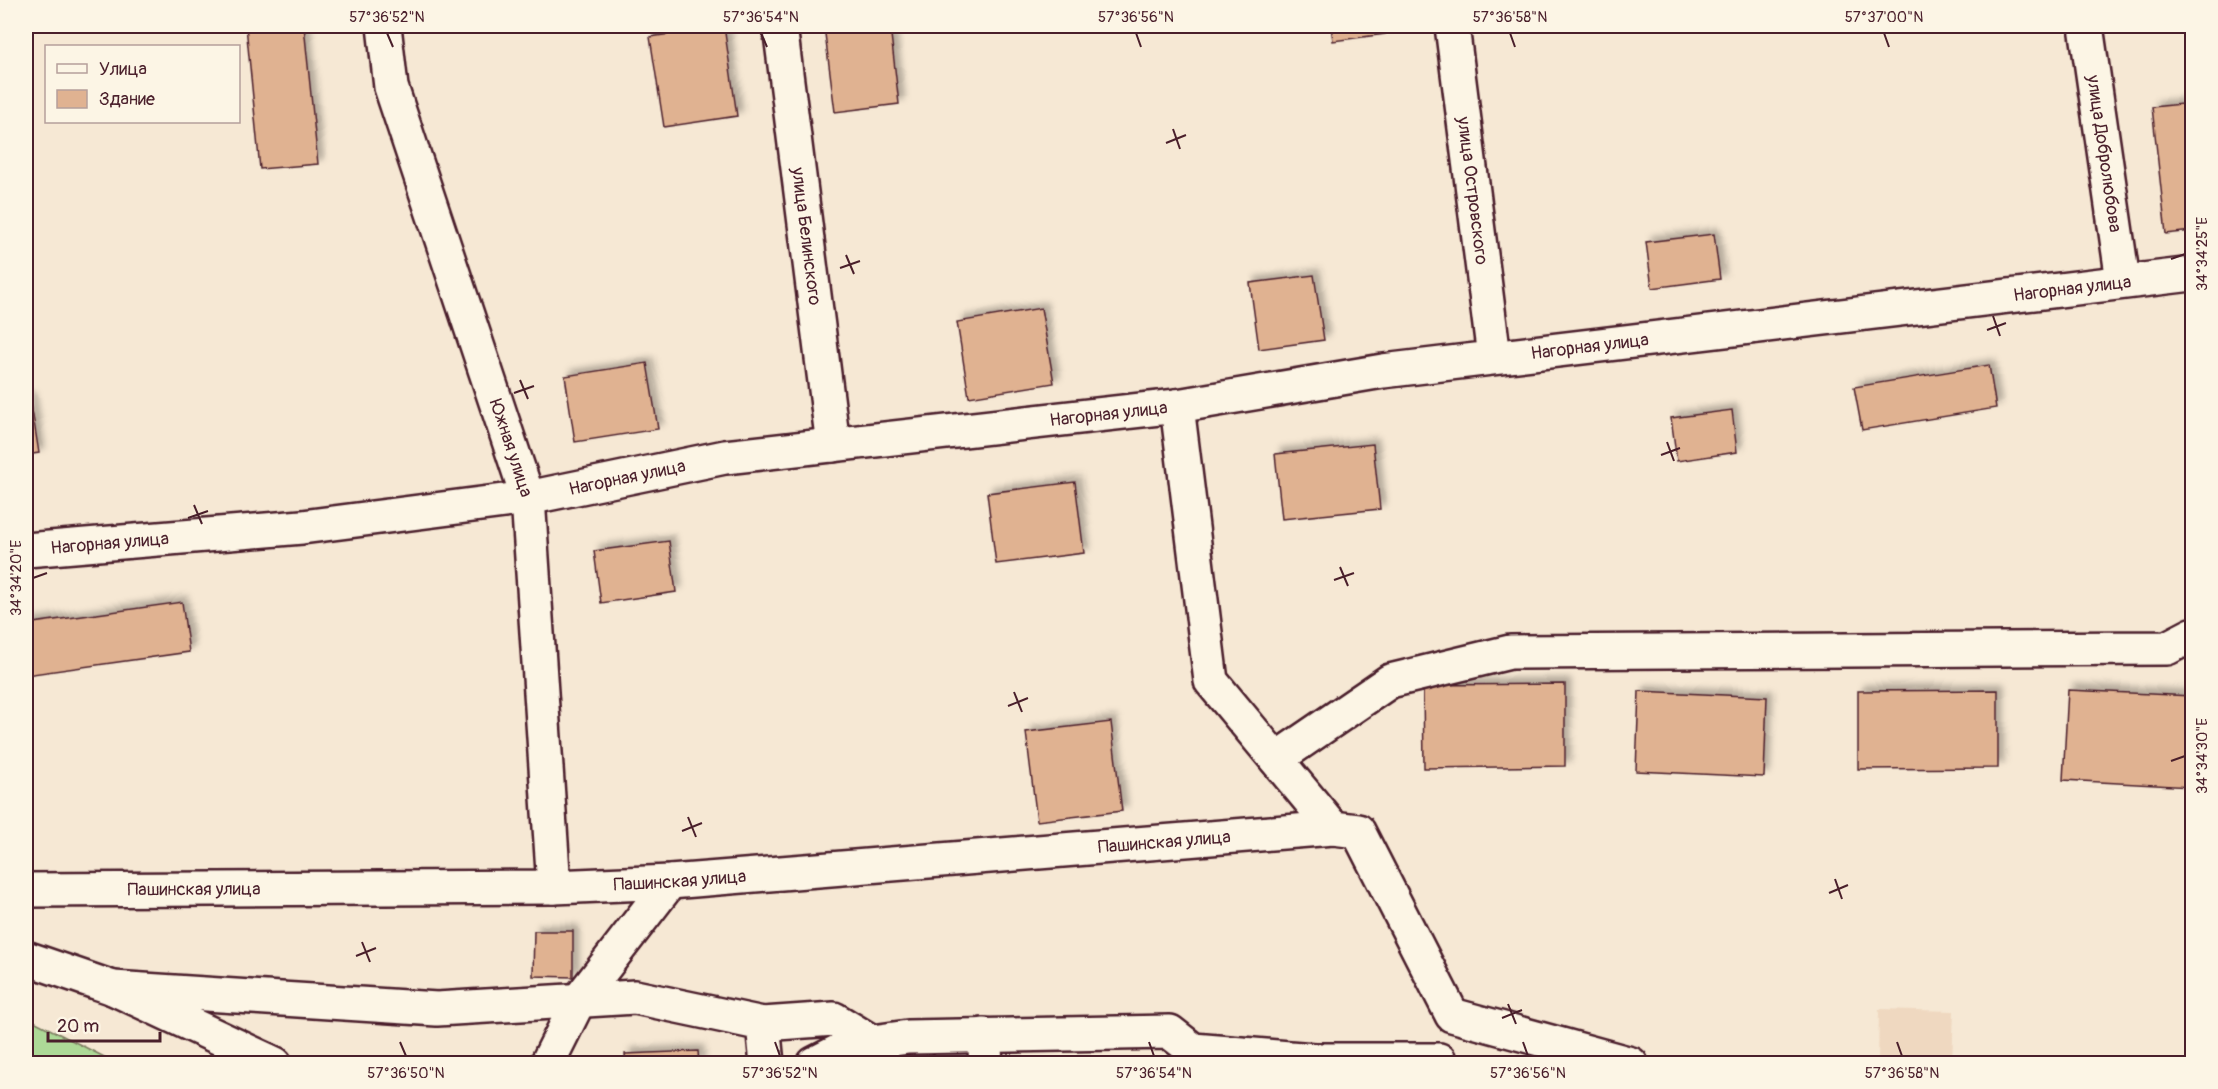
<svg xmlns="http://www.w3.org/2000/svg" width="2218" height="1089" viewBox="0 0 2218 1089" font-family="Pangolin,sans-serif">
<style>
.built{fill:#efd8c0}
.green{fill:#add997;stroke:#7c7c61;stroke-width:1.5}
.building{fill:#e0b291;stroke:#4a1f2b;stroke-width:1.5;filter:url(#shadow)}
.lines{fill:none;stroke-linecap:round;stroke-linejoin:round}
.minor-casing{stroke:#4a1f2b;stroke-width:38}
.minor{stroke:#fcf5e5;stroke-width:33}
.ticks{fill:none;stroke:#4a1f2b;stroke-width:2}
.labels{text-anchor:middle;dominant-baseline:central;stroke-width:4.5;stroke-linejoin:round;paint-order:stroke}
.street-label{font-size:18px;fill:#4a1f2b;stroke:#fcf5e5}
.neatline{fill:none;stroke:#4a1f2b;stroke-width:2}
.ticks-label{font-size:15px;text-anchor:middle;fill:#4a1f2b}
</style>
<defs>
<filter id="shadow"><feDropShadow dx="5.5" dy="-5.5" stdDeviation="3" flood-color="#0004"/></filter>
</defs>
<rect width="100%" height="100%" fill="#f6e8d4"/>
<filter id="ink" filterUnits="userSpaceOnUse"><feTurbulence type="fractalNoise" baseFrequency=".0167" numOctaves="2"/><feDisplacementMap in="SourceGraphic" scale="12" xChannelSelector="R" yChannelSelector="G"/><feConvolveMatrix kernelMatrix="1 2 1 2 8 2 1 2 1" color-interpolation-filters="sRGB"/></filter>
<g filter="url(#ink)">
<path class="built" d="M1879,1009L1954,1011L1952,1063H1878Z"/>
<path class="green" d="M26,1017L116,1063H26Z"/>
<g class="building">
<path d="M246,26H304L318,164L260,169Z"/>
<path d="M724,26L737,116L664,127L650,37Z"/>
<path d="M824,26H890L899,104L835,112Z"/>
<path d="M1331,26H1384L1385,34L1333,41Z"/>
<path d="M2192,103V231L2166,234L2152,107Z"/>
<path d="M1714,234L1720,279L1652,288L1646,242Z"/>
<path d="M1314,275L1324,340L1259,349L1250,283Z"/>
<path d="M1041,308L1054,383L969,397L957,322Z"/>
<path d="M647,363L658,429L575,442L565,376Z"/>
<path d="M1989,365L1996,408L1862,430L1854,387Z"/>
<path d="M30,397L39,453L26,455V398Z"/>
<path d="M1732,410L1737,452L1677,461L1671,418Z"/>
<path d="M1373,444L1380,509L1282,519L1275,454Z"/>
<path d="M1075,482L1084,553L996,564L987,493Z"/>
<path d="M669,541L676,592L601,603L594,551Z"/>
<path d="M182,602L189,652L26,675V624Z"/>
<path d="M1565,684V766L1424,768L1423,685Z"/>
<path d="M1998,690V768L1858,769V691Z"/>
<path d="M2068,690L2192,696V787L2063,780Z"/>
<path d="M1639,691L1767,697L1764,777L1636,771Z"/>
<path d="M1111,722L1122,811L1037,821L1026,732Z"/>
<path d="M534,931H573V977L533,976Z"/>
<path d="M698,1051L699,1064H626L625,1054Z"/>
<path d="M926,1061V1064H878Z"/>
</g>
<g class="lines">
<defs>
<g id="minor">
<path id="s1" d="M384,26L391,87L528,498L554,887"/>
<path id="s2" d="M780,26L833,445"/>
<path id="s3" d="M1452,26L1494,357"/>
<path id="s4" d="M2086,26L2123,281"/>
<path d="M1177,406L1211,681L1333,828"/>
<path id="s5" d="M26,550L302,527L528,498L725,457L1177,406L1383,371L2192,274"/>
<path d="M1276,759L1390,681L1510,652L2167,648L2192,635"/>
<path id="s6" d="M26,890L554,887L670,882L1333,828L1358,831L1452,1015L1631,1064"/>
<path d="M26,958L113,988L275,1064"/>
<path d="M113,988L437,1009L635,997L763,1024L767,1064"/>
<path d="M763,1024L834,1019L872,1042"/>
<path d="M984,1035L986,1064"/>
<path d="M547,1064L579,1000L670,882"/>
<path d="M814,1064L851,1045L908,1037L1170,1032L1193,1050L1314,1060H1439"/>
</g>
</defs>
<use href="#minor" class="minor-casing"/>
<use href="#minor" class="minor"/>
</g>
</g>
<path class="ticks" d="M387,33L393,47M761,33L767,47M1136,33L1141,47M1510,33L1515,47M1884,33L1889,47M1173,129L1180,149M1166,143L1186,135M846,255L854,274M2171,259L2185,254M840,268L860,261M1993,316L2000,336M1987,330L2006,323M520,380L528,399M514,393L534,386M1667,442L1674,461M1661,455L1680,448M194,505L202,524M188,518L208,511M1340,567L1348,586M33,578L47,573M1334,580L1354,573M1014,692L1022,712M1008,706L1028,698M2171,761L2185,756M688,817L696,837M682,831L702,823M1835,879L1842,899M1829,893L1848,885M362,942L370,962M356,956L376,948M1508,1004L1516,1024M1502,1018L1522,1010M400,1042L406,1056M775,1042L780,1056M1149,1042L1154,1056M1523,1042L1528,1056M1897,1042L1902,1056"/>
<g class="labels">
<g class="street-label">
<text stroke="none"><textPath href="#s4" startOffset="129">улица Добролюбова</textPath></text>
<text stroke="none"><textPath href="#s3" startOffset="166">улица Островского</textPath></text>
<text stroke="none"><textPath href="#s2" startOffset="212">улица Белинского</textPath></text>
<text stroke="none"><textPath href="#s5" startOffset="2064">Нагорная улица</textPath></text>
<text stroke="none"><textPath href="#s5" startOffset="1578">Нагорная улица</textPath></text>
<text stroke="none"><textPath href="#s5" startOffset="1092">Нагорная улица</textPath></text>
<text stroke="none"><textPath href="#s1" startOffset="442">Южная улица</textPath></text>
<text stroke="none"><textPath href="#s5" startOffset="606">Нагорная улица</textPath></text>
<text stroke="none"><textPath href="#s5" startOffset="84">Нагорная улица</textPath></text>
<text stroke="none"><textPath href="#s6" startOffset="1140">Пашинская улица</textPath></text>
<text stroke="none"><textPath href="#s6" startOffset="654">Пашинская улица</textPath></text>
<text stroke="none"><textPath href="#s6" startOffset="168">Пашинская улица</textPath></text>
</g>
</g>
<rect width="2218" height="1089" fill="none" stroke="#fcf5e5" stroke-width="66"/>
<rect x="45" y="45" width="195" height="78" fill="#fcf5e5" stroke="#b59f9b" stroke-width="1.5"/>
<rect x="57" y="64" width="30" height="9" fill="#fcf5e5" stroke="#b59f9b" stroke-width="1.5"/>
<text x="99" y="75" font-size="18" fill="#4a1f2b">Улица</text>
<rect x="57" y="90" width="30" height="18" fill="#e0b291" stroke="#b59f9b" stroke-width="1.5"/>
<text x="99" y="105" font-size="18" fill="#4a1f2b">Здание</text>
<path d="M48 1032v9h112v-9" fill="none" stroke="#4a1f2b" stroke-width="3"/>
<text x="57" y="1032" font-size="18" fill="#4a1f2b" stroke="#fcf5e5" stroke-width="4.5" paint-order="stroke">20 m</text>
<rect x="33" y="33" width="2152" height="1023" class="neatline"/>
<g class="ticks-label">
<text x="387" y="22">57°36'52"N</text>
<text x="761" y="22">57°36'54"N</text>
<text x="1136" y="22">57°36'56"N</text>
<text x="1510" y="22">57°36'58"N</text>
<text x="1884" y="22">57°37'00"N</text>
<text transform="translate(2202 254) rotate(-90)" y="5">34°34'25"E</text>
<text transform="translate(16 578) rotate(-90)" y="5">34°34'20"E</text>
<text transform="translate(2202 756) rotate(-90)" y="5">34°34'30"E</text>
<text x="406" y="1078">57°36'50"N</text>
<text x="780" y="1078">57°36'52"N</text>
<text x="1154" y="1078">57°36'54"N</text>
<text x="1528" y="1078">57°36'56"N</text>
<text x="1902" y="1078">57°36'58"N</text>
</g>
</svg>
